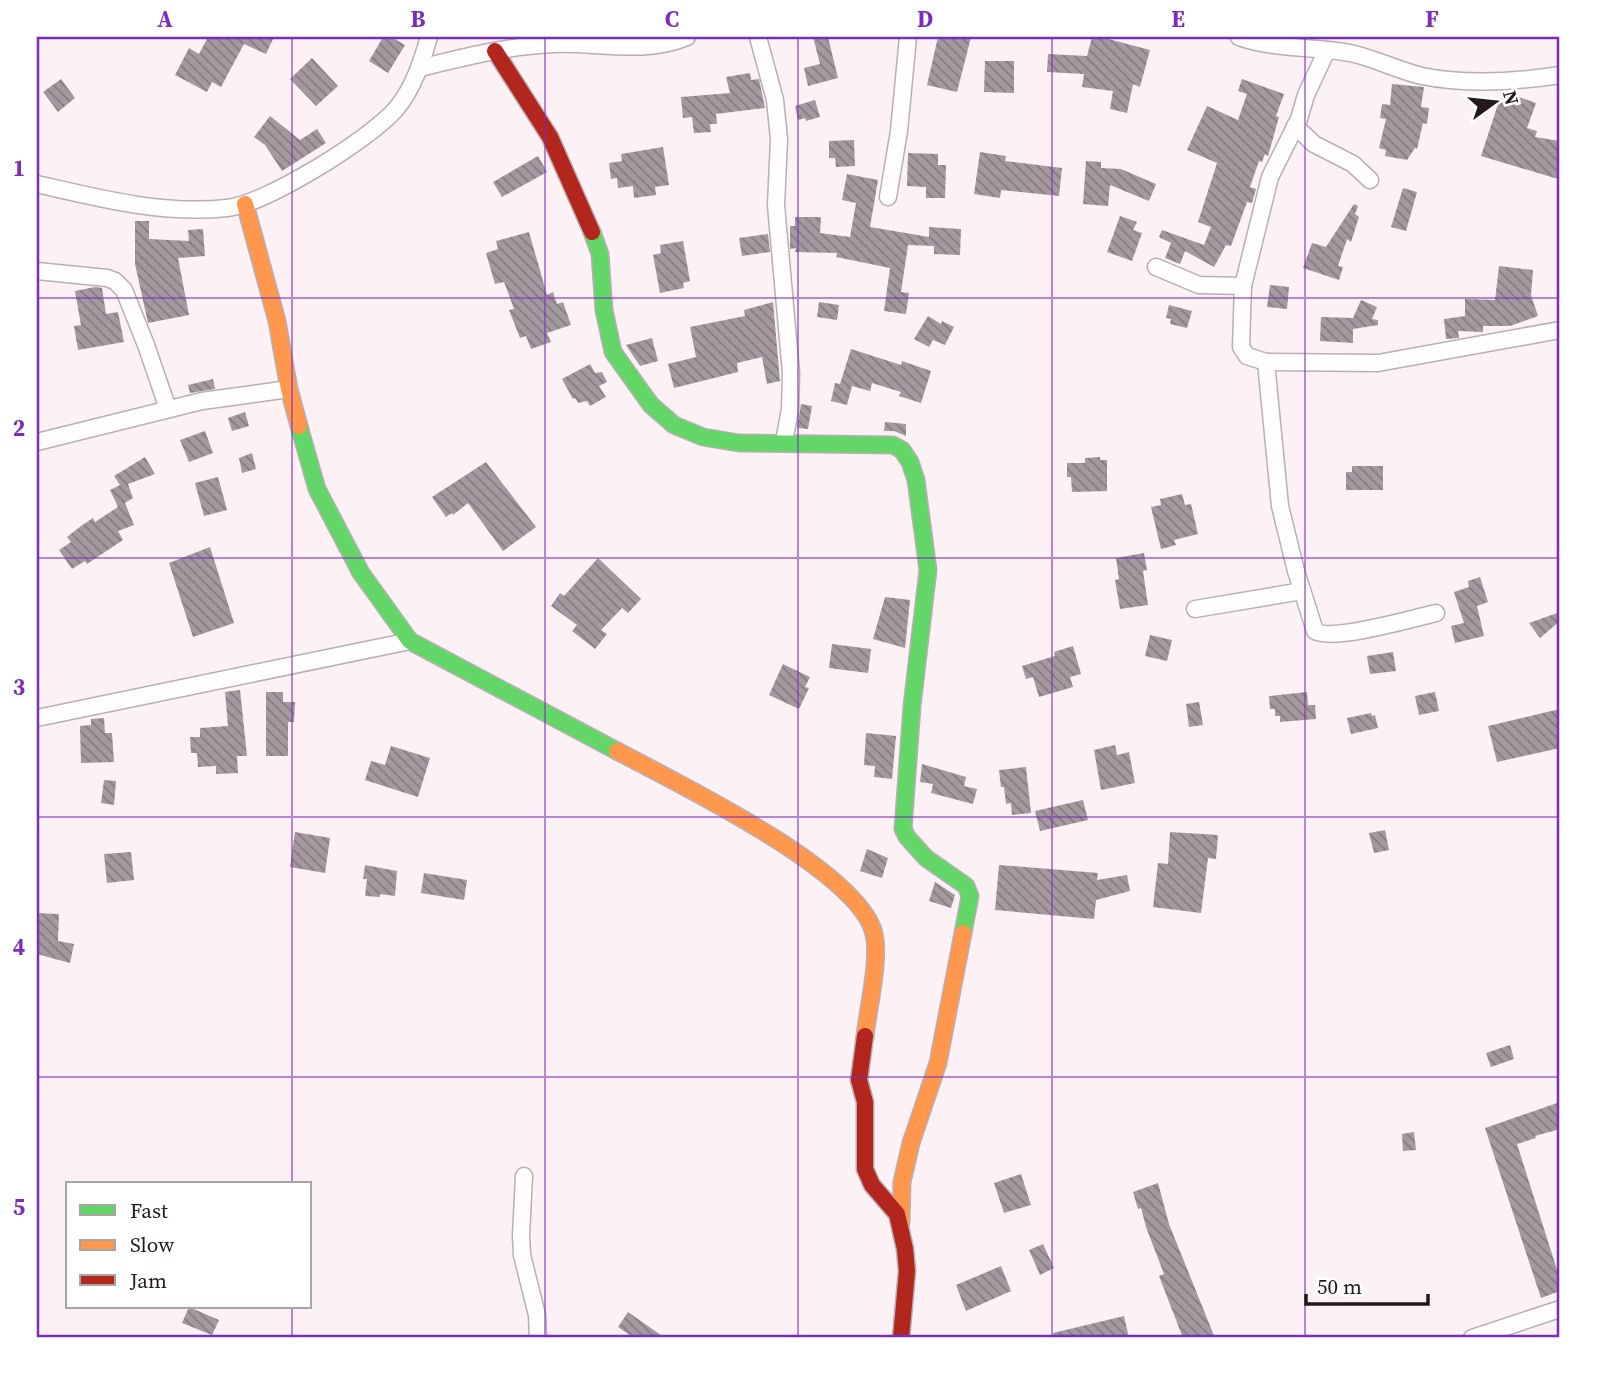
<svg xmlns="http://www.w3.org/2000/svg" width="1597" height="1375" viewBox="0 0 1597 1375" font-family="'Source Serif 4',serif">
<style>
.building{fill:url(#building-back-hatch)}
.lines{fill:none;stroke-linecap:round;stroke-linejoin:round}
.street-casing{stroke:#b9afb3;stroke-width:19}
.fast-casing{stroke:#b9afb3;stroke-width:19}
.slow-casing{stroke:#b9afb3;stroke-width:19}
.jam-casing{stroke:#b9afb3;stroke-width:19}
.street{stroke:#fffdfe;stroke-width:16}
.fast{stroke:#63d668;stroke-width:16}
.slow{stroke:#ff974d;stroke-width:16}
.jam{stroke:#b3261e;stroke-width:16}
.grid{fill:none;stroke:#7b2cbf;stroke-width:2;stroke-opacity:0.55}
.neatline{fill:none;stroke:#7b2cbf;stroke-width:2.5}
.grid-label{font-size:23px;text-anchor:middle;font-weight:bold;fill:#7b2cbf}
</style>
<defs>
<pattern id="building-back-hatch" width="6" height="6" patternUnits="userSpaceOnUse" patternTransform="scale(1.75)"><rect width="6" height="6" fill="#a3999f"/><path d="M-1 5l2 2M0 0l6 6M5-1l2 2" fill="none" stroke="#857c81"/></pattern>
</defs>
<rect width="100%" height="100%" fill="#fcf2f6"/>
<g class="building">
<path d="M208,37H274L266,54L244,44L221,87L212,82L207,92L175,75L189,48L199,54Z"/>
<path d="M383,37H391L405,45L388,73L369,61Z"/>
<path d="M813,37H828L838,78L808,86L804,68L820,64Z"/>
<path d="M938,37H971L957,92L927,85Z"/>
<path d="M1092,37H1101L1150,50L1140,87L1133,84L1127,113L1110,109L1113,91L1082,87L1084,74L1047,72L1048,54L1087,56Z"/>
<path d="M312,58L338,86L316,106L290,79Z"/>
<path d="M985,61H1014V93L984,92Z"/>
<path d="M750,73L751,80L759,79L765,108L716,114L717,124H710L711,132L694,133L692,117L683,118L681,97L730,93L726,77Z"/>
<path d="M61,79L75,98L58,112L43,92Z"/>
<path d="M1242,79L1284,94L1276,116L1279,117L1268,156L1265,154L1262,162L1259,161L1250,187L1256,189L1252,203L1247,202L1231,246L1226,245L1214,267L1185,251L1180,264L1165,258L1171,243L1159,237L1162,230L1204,245L1211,227L1198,222L1217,163L1187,150L1207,106L1238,120L1247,94L1238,91Z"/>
<path d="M1392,84L1424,87L1421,107L1429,108L1427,124L1423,123L1417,149L1415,148L1407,160L1385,156L1386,150L1379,148L1386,119L1380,118L1382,104L1390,105Z"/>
<path d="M1513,95L1536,103L1527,128L1537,131L1535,137L1560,141V171L1558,179L1481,156L1500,98L1510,101Z"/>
<path d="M815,100L820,117L806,121L805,118L798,120L795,106Z"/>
<path d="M270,116L300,140L317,129L326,143L282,171L265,145L254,137Z"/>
<path d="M854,140L855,166L836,167L835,158H829V141Z"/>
<path d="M663,147L669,185L655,187L656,195L634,198L633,186L618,188L617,178L611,179L609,163L622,161L621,154Z"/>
<path d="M980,152L1006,156L1005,161L1062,168L1059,196L1001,190L1000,198L974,194Z"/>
<path d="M908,153L938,154V165H946L945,198H926V187L907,186Z"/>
<path d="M538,156L547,172L502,197L493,182Z"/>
<path d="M1086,161L1101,162V168L1121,169L1156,184L1149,201L1110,185L1108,206L1083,204Z"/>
<path d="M847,174L878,180L870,227L929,237V227L961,229L960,255L934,254V246L908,245L901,292L909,293L906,314L884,311L890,268L836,257L837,253L795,252L796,248L790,249V226H795V217H821L820,233L850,237L856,203L842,200Z"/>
<path d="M1403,188L1417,192L1406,231L1391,227Z"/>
<path d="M1354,204L1358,206L1355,214L1359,217L1351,242L1347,239L1338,266L1343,267L1339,280L1303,268L1312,243L1326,247Z"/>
<path d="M1120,216L1137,222L1133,230L1142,233L1132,261L1107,252Z"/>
<path d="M135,221H149V239L189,241L188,230L203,229L205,256L178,258L189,315L148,323L135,264Z"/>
<path d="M529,232L547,295L553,292L557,304L563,302L571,325L547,333L551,342L531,349L526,336L520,338L509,310L514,309L504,282L495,284L486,253L498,249L496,241Z"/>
<path d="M768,234L770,252L742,256L739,238Z"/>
<path d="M683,241L690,281L683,283L684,288L660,293L653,255L661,253L660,245Z"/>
<path d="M1499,266L1533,270L1531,295L1538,316L1510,326H1483V332L1458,331L1459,338L1446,339L1444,319L1465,316V299L1495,300Z"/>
<path d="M1270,285L1289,287L1287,309L1267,307Z"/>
<path d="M95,287L102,288L106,314L118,312L124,342L78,350L74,326L81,325L75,291Z"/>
<path d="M1361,300L1377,307L1372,319L1378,320V325L1353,329V343L1320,341L1321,317L1353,318Z"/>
<path d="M773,302L780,381L767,384L762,357L737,363L738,372L674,388L668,364L696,357L690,327L745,316L744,310Z"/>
<path d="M819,302L839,305L837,320L817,317Z"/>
<path d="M1169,305L1192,311L1187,328L1170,324L1171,319L1166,318Z"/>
<path d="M928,316L941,324L942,321L954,327L945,345L933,340L929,347L914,339Z"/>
<path d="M652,338L658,361L640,366L626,345Z"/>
<path d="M851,349L901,365L902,361L931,371L921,403L899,396L901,392L872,383L870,391L852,386L847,405L831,401L835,383L840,384Z"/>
<path d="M590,364L595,373L602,372L607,382L599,386L606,397L590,406L587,401L578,403L575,398L573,399L562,379Z"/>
<path d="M213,379L215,389L190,393L188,385Z"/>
<path d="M801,404L812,406L808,429L797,428Z"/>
<path d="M245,412L249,426L232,431L228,418Z"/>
<path d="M885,422L906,424V436L894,431H884Z"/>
<path d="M205,431L213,453L189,462L180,440Z"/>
<path d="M252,453L256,469L242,473L239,458Z"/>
<path d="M145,457L155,474L128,484L133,498L125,503L134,525L118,531L123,540L87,564L85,561L72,569L59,550L71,542L67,537L81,526L93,518L95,522L118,507L110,490L120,485L114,476Z"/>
<path d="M1100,457V460H1107V491L1072,492L1071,477H1067V463H1085V458Z"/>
<path d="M486,462L536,527L503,551L468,503L453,515L452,513L446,517L432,497Z"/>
<path d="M1352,466H1383V490H1346V472H1352Z"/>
<path d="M218,477L227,510L204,516L195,483Z"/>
<path d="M1182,494L1185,505L1191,504L1198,534L1174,540L1176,545L1161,549L1151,507L1161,505L1160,499Z"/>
<path d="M210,547L234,623L193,637L169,563Z"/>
<path d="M1144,553L1147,570L1143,571L1148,605L1120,609L1115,580L1119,579L1116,558Z"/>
<path d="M598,558L641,599L628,613L622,608L601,630L607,634L595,649L572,631L577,625L551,606L560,593L564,596Z"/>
<path d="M1480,577L1488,602L1477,606L1484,636L1455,643L1451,626L1464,623L1454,592L1469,587L1468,581Z"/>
<path d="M885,597L910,600L905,648L873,639Z"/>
<path d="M1560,612V621L1540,638L1529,623Z"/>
<path d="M1150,635L1172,640L1167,661L1145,656Z"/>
<path d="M832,644L871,649L868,673L829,668Z"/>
<path d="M1073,646L1081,674L1070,677L1073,687L1039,697L1033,677L1026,679L1022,666L1055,656L1054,652Z"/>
<path d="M1393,652L1396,671L1370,674L1367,656Z"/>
<path d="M783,664L810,677L805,687L809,688L799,709L769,695Z"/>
<path d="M240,690L247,756H237L238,773L216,774V766L198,767L197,753H191L190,737H200V728L228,726L225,692Z"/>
<path d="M266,692H283V702H295L294,722H288V756H266Z"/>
<path d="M1307,692L1308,705H1315L1316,719L1280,722V716H1275V709H1270L1269,696Z"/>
<path d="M1435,692L1439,711L1419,715L1415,696Z"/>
<path d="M1199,702L1203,725L1189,727L1186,704Z"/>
<path d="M1560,709V748L1497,762L1488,726Z"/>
<path d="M1371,713L1372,716L1375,715L1378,728L1351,734L1347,718Z"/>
<path d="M104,718L105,733H112L114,762L81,763L80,726L91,725V719Z"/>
<path d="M866,733L896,736L892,779L874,777L875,766L864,765Z"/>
<path d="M1115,745L1117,755L1129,752L1135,783L1101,790L1094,750Z"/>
<path d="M391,746L430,758L418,797L365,780L371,761L385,765Z"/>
<path d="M922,764L966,777L964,786L977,789L973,804L931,793L933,784L920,782Z"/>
<path d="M1026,767L1031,813L1012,815L1011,803L1006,804L1004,787H1001L999,770Z"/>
<path d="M104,780L116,781L114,805L101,803Z"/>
<path d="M1083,800L1088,820L1040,831L1035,811Z"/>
<path d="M1385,830L1389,850L1374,853L1369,833Z"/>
<path d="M295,832L330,838L325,873L290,867Z"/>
<path d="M1170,832L1218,835L1216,859L1208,858L1201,913L1153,907L1158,863L1168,864Z"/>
<path d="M867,849L888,858L882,878L860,871Z"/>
<path d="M131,852L134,880L107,883L104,854Z"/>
<path d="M365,865L397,871L395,896L380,894V897L365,896L367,879H363Z"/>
<path d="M999,865L1098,873L1097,880L1127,875L1130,891L1096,900L1094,919L995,910Z"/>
<path d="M424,873L467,880L464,900L421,893Z"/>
<path d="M935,882L955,895L951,908L929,901Z"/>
<path d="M37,913L59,914L58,941L74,944L70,963L37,954Z"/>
<path d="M1510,1045L1514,1059L1491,1067L1486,1053Z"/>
<path d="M1560,1102V1129L1535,1136L1536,1138L1517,1144L1560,1279V1291L1541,1298L1485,1128Z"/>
<path d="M1414,1132L1416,1150L1403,1151L1402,1134Z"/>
<path d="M1021,1174L1031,1205L1004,1213L994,1183Z"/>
<path d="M1158,1183L1169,1224L1215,1338H1183L1159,1276L1164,1274L1146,1227L1141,1208L1138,1209L1133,1192Z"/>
<path d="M1043,1244L1054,1268L1040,1275L1029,1250Z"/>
<path d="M1001,1266L1011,1291L966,1311L956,1285Z"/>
<path d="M189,1307L219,1320L212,1335L182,1323Z"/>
<path d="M628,1312L665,1338H634L618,1327Z"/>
<path d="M1124,1316L1129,1338H1053V1333Z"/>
</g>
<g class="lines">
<defs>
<g id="street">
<path d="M758,37L775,100L779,139L776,205L791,373L790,409L784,442"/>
<path d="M1239,37C1275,50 1313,46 1350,53C1374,58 1397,70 1422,76C1466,85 1515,82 1560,75"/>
<path d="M1327,50L1306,95L1299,119L1270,177L1243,286L1241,347L1247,356L1266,362L1378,363L1560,330"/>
<path d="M420,68C464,57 508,46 553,44C597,42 645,55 687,37"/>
<path d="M1295,126L1314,144L1353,164L1370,180"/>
<path d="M37,184C98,198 163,215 227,208C266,204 370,139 396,109C413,89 422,61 429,37"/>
<path d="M888,197L899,131L908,37"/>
<path d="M1156,267L1199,285L1243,286"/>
<path d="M37,271L107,278L115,281L124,290L146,345L168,409"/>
<path d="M1266,362L1280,506L1296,571L1315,631C1331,642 1415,618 1436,613"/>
<path d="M37,442L202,401L289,389"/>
<path d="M1195,609L1302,591"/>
<path d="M37,718L410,641"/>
<path d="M524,1176L521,1235L522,1255L537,1315L538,1338"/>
<path d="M1472,1338L1560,1309"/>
</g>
<g id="fast">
<path d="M592,232L600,254L604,310L613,352L651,405L674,425L703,437L739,443L893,445L902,450L910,462L916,480L928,570L912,706L903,829L907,837L926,858L966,886L970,896L963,933"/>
<path d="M299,426L317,489L361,573L410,641L617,751"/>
</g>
<g id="slow">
<path d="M245,204L277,321L289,389L299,426"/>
<path d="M617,751C675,782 860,871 874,934C880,959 868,1009 865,1036"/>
<path d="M901,1223L902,1182L911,1143L938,1063L963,933"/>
</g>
<g id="jam">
<path d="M495,51L550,137L592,232"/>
<path d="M865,1036L859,1080L865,1102V1169L872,1185L897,1214L905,1249L907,1271L901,1338"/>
</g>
</defs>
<use href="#street" class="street-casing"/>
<use href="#fast" class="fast-casing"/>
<use href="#slow" class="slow-casing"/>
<use href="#jam" class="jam-casing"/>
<use href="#street" class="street"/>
<use href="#fast" class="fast"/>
<use href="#slow" class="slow"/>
<use href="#jam" class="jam"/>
</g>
<path class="grid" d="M292,37V1184M545,37V1338M798,37V1338M1052,37V1338M1305,37V1338M37,298H1560M37,558H1560M37,817H1560M37,1077H1560M292,1307V1338"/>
<rect width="1597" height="1375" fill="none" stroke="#ffffff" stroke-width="77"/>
<rect x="66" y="1182" width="245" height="126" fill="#ffffff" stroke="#a8a3a5" stroke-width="2"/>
<rect x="80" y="1205" width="35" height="10" fill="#63d668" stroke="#a8a3a5" stroke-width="2"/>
<text x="130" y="1218" font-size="21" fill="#25181d">Fast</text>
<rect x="80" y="1240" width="35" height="10" fill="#ff974d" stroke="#a8a3a5" stroke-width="2"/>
<text x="130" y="1252" font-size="21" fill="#25181d">Slow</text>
<rect x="80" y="1275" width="35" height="10" fill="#b3261e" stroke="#a8a3a5" stroke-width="2"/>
<text x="130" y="1288" font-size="21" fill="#25181d">Jam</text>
<g transform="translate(1495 102) rotate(75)" stroke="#ffffff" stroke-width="5" paint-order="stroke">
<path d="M0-5L12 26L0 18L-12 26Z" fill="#25181d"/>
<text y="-10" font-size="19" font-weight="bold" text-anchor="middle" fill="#25181d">N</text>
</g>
<path d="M1306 1294v10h122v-10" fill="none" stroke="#25181d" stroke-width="3.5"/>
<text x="1317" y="1294" font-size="21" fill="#25181d" stroke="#ffffff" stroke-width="5" paint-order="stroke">50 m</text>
<rect x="38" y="38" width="1520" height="1298" class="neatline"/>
<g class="grid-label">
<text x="165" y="27">A</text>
<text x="418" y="27">B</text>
<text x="672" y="27">C</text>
<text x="925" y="27">D</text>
<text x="1178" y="27">E</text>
<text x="1432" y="27">F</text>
<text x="19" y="176">1</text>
<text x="19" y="436">2</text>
<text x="19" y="695">3</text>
<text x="19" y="955">4</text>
<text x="19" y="1215">5</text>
</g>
</svg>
